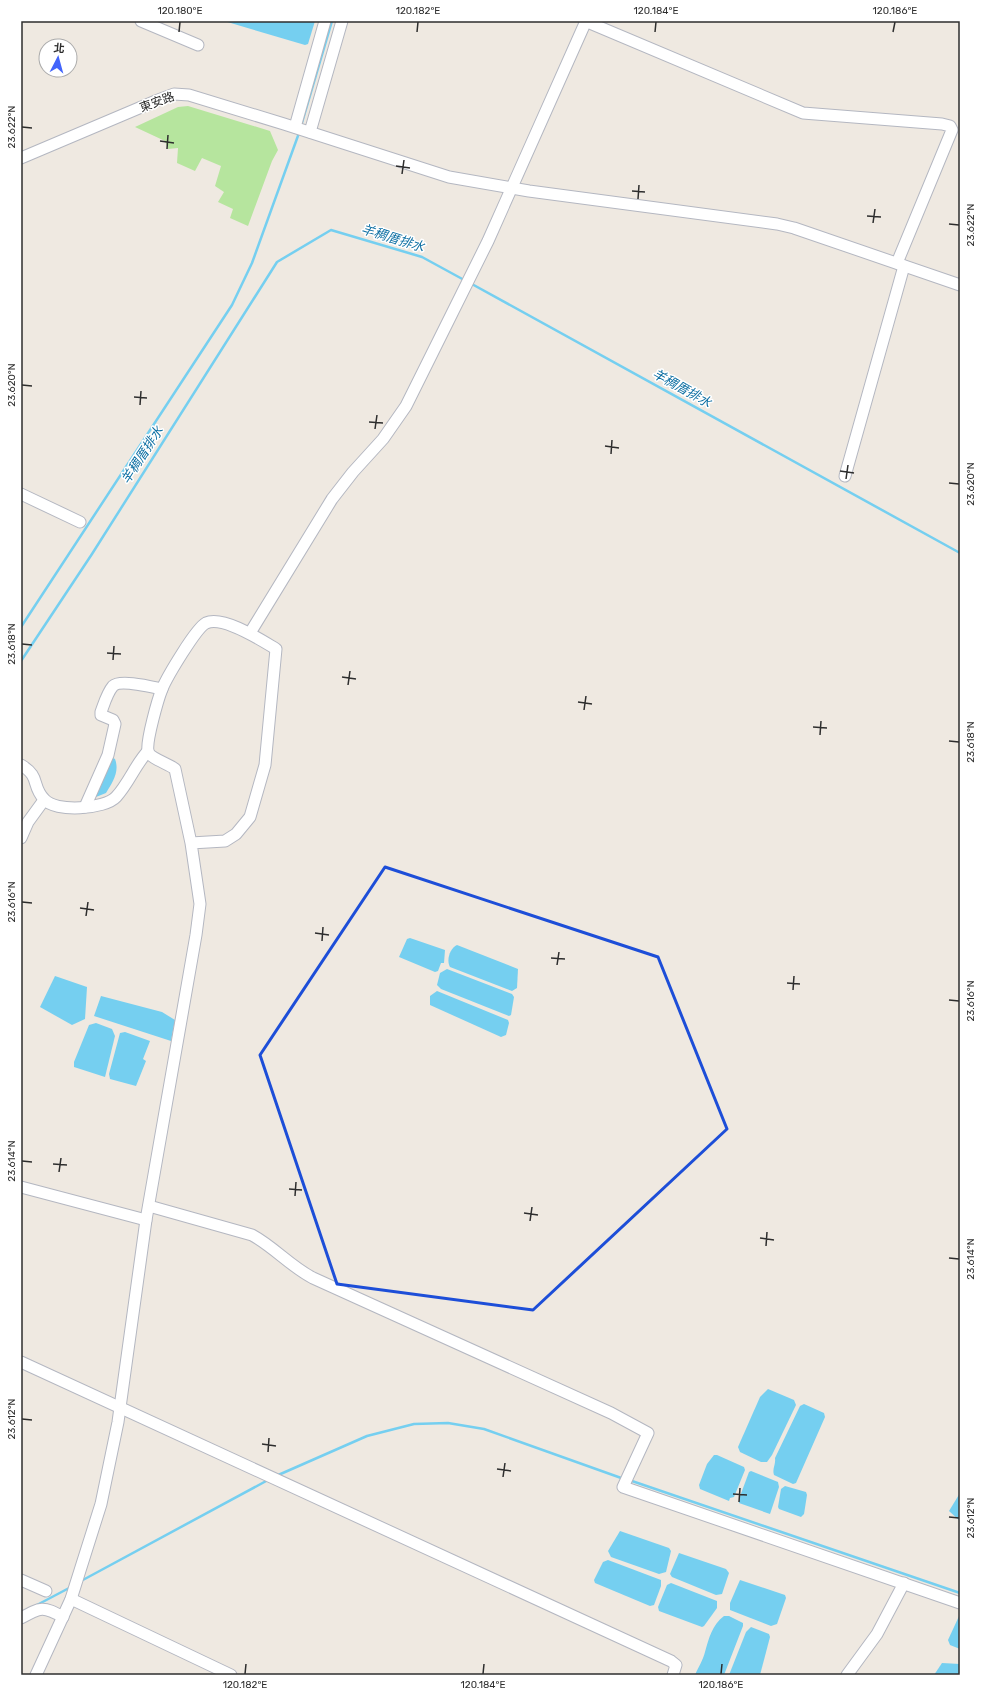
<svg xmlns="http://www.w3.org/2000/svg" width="981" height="1696" viewBox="0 0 981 1696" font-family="Rubik,'Noto Sans TC',sans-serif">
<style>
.green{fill:#b6e59e}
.water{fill:#75cff0}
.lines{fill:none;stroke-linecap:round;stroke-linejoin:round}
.stream{stroke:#75cff0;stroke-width:2.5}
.minor-casing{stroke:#b4b7c1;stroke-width:13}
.minor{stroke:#fff;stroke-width:11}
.marked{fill:none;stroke:#1d4ed8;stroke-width:3;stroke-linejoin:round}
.ticks{fill:none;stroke:#2e2e2e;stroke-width:1.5}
.labels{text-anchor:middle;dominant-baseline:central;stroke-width:3;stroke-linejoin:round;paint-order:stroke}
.street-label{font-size:12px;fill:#2e2e2e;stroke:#fff}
.water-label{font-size:13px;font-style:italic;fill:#0d6fa3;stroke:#fff}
.neatline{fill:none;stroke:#2e2e2e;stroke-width:1.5}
.ticks-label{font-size:10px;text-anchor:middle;fill:#2e2e2e}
</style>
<rect width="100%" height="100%" fill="#efe9e1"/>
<path class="green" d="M188,106L270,131L278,150L272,161L248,226L230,218L233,209L218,202L224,192L215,186L221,166L202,158L195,171L177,163L178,148L168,149L165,141L135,127L178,107Z"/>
<g class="water">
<path d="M224,21H315L308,44L305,45Z"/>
<path d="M111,757L115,759C120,772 112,783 106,793L91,799Z"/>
<path d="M410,938L445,950L444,963H441L438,971L435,972L399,957L407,939Z"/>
<path d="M457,945L518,969L517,988L512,991L450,967C446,960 450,948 457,945Z"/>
<path d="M447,969L512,994L514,997L511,1015L509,1016L441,989L437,985L440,973Z"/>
<path d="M55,976L87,987L85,1019L72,1025L40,1007Z"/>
<path d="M437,991L508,1020L509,1023L506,1035L501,1037L430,1005V996Z"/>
<path d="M101,996L162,1012L175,1020L171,1041L94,1016Z"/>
<path d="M96,1023L112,1029L115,1036L105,1077L74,1067V1062L89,1025Z"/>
<path d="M125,1032L150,1041L143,1059L146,1061L136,1086L110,1079L109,1074L120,1033Z"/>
<path d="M768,1389L794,1400L796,1405L772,1455L767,1462H761L740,1452L738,1447L760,1397Z"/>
<path d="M804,1404L824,1413L825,1417L796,1483L793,1484L774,1475C772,1469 776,1464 775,1458L800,1406Z"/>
<path d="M714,1455H717L744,1467L745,1470L734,1497L730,1498L729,1501L700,1489L699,1485L707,1464Z"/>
<path d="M751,1471L778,1482L779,1487L770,1514L739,1503V1499L749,1472Z"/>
<path d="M785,1486L806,1492L807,1495L804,1514L801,1517L779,1509L778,1507L781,1489Z"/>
<path d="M960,1493V1521L949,1511Z"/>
<path d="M620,1531L669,1548L671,1551L666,1572L659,1574L611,1557L608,1551Z"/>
<path d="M679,1553L726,1569L729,1573L722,1594L716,1595L672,1577L670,1574Z"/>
<path d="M608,1560L661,1580V1586L654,1605L650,1606L595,1583L594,1580L603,1562Z"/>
<path d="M740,1580L785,1595L786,1598L777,1624L771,1626L730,1610V1603Z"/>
<path d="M671,1583L717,1601V1608L704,1626L702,1627L659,1611L658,1607L667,1585Z"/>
<path d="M960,1614V1649L950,1645L948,1640Z"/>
<path d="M724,1616H729L743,1623V1626L724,1675H695C698,1668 703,1660 705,1652C709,1638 712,1625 724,1616Z"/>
<path d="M751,1627L769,1634L770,1637L760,1675H729L746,1632Z"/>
<path d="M942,1663L960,1664V1675H934Z"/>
</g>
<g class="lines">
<g class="stream">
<path d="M301,126L332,21"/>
<path d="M470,283L960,553"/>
<path d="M21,627L232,305L252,263L299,133"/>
<path d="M21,661L92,554L277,262L331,230L422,257L466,281"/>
<path d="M276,1476L367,1436L414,1424L448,1423L484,1429L624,1479"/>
<path d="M629,1480L960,1593"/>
<path d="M81,1581L268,1480"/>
<path d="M35,1606L71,1587"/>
</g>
<defs>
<g id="minor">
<path d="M141,21L198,45"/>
<path d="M585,21L803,113L942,124L950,126L952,130L897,263"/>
<path d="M295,127L325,21"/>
<path d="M310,132L342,21"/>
<path d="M21,158L158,100L174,94L189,95L284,124L449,177L529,191L777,224L794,228L960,285"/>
<path d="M845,476L904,266"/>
<path d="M21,494L80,522"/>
<path d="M250,633L332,499L353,472L383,439L406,406L488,241L586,21"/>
<path d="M21,765C41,777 31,785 44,799C55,813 105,809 116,797C129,783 135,765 148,751"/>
<path d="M85,807L108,755L115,724L113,720L101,715V712C104,704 107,693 113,686C120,679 152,687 162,689"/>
<path d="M21,838L28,822L44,800"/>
<path d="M21,1187L146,1220"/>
<path d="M149,1206L252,1235C274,1247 290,1266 313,1278L611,1413L648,1433L623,1487L960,1603"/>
<path d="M21,1362L671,1661L676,1665L673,1675"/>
<path d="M21,1580L46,1591"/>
<path d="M71,1599L231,1675"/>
<path d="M21,1618C41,1607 43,1606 63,1617"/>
<path d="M36,1675L71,1599L101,1504L118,1422L146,1220L196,935L200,904L191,843L175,769C169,764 149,758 148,751C146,741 158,699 162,689C167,677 196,628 206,623C223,615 261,640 276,649L265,765L250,817L236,834L225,841L191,843"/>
<path d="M847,1675L877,1634L904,1583"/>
</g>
</defs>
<use href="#minor" class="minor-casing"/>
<use href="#minor" class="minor"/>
</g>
<path class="marked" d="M385,867L658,957L727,1129L533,1310L337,1284L260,1055Z"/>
<path class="ticks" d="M179,32L180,22M417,32L418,22M655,32L656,22M893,32L895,22M22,127L32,128M160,141L174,143M167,149L168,135M396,166L410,168M402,174L404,160M632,191L645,192M638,199L639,185M867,216L881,217M873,223L875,209M949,224L959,225M22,385L32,386M134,397L147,398M140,405L141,391M369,422L383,423M375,429L377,415M605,446L619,448M611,454L612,440M840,471L854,473M846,479L848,465M949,483L959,484M22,644L32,645M107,653L121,654M113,660L114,646M342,677L356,679M348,685L350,671M578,702L592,704M584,710L586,696M813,727L827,728M820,735L821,721M949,741L959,742M22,902L32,903M80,908L94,910M86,916L88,902M315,933L329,935M322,941L323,927M551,958L565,959M557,965L559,952M787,983L800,984M793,990L794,976M949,1000L959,1001M22,1161L32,1162M53,1164L67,1165M59,1172L61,1158M289,1189L302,1190M295,1196L296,1182M524,1213L538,1215M530,1221L532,1207M760,1238L774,1240M766,1246L767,1232M949,1258L959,1259M22,1419L32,1420M262,1444L276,1446M268,1452L269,1438M497,1469L511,1471M503,1477L505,1463M733,1494L747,1495M739,1502L740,1488M949,1517L959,1518M245,1674L246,1664M483,1674L484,1664M721,1674L722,1664"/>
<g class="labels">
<g class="street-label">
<text transform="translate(157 102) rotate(-20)">東安路</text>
</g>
<g class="water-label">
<text transform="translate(393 238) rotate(17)">羊稠厝排水</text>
<text transform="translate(682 388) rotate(29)">羊稠厝排水</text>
<text transform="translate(142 455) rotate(-57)">羊稠厝排水</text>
</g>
</g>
<rect width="981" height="1696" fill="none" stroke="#ffffff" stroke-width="44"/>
<g transform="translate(58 58) rotate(6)"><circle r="19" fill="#ffffff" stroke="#ababab"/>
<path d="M0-3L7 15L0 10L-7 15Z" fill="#4264fb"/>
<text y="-6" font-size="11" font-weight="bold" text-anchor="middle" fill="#2e2e2e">北</text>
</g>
<rect x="22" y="22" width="937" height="1652" class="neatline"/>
<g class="ticks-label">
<text x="180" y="14">120.180°E</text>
<text x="418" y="14">120.182°E</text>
<text x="656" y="14">120.184°E</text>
<text x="895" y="14">120.186°E</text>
<text transform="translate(11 127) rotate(-90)" y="4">23.622°N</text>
<text transform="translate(970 225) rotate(-90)" y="4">23.622°N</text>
<text transform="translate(11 385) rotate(-90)" y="4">23.620°N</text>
<text transform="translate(970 484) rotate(-90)" y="4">23.620°N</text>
<text transform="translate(11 644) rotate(-90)" y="4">23.618°N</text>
<text transform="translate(970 742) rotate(-90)" y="4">23.618°N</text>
<text transform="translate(11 902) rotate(-90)" y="4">23.616°N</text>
<text transform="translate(970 1001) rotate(-90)" y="4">23.616°N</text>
<text transform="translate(11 1161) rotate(-90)" y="4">23.614°N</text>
<text transform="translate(970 1259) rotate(-90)" y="4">23.614°N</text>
<text transform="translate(11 1419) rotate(-90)" y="4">23.612°N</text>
<text transform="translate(970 1518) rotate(-90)" y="4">23.612°N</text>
<text x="245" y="1688">120.182°E</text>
<text x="483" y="1688">120.184°E</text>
<text x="721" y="1688">120.186°E</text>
</g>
</svg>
